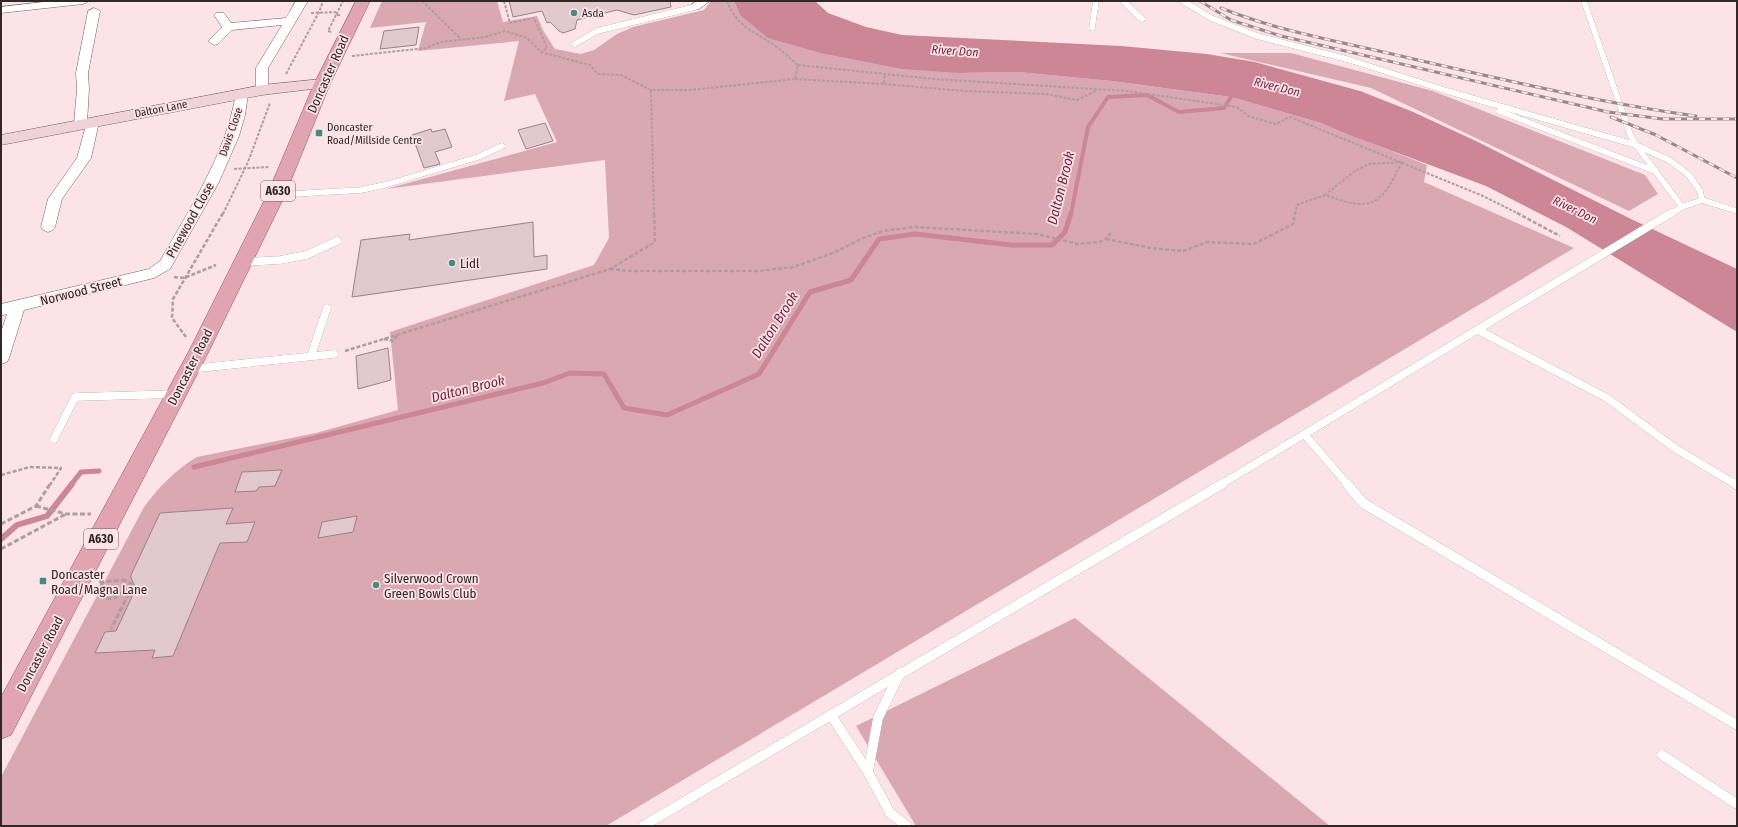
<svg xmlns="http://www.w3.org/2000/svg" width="1738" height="827" viewBox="0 0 1738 827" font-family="'Fira Sans Condensed',sans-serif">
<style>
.green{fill:#daa8b2}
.water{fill:#cc8695}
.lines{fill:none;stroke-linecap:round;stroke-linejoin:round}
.stream-far2{stroke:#cc8695;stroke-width:4}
.stream-far1{stroke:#cc8695;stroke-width:5}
.stream{stroke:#cc8695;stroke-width:6}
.building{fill:#e2c9ce;stroke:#998286}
.lane-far2-casing{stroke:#725d61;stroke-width:6}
.lane-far1-casing{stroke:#725d61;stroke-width:8}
.lane-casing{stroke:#725d61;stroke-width:10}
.street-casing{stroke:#725d61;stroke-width:1}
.secondary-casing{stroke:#725d61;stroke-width:1}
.primary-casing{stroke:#955162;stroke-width:1}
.path-far2{stroke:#b09d9f;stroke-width:2;stroke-dasharray:3 1.5;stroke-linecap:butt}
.path-far1{stroke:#b09d9f;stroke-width:2.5;stroke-dasharray:4 2;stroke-linecap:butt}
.path{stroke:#b09d9f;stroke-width:3;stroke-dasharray:5 2.5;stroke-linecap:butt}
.lane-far2{stroke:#fff;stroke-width:6}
.lane-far1{stroke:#fff;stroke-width:8}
.lane{stroke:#fff;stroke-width:10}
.street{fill:#fff;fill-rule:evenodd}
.secondary{fill:#f0d2d9;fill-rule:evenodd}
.primary{fill:#e0a4b3;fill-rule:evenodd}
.rail-casing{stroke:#99888b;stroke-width:3}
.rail{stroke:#fce3e7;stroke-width:2;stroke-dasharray:6;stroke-linecap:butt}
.poi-dot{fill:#458b83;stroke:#fce3e7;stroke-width:1.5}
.labels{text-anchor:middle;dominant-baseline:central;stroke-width:3.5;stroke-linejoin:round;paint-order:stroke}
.far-poi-label{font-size:11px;fill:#302728;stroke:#fce3e7;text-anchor:start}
.far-street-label{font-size:11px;fill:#302728;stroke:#fce3e7}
.far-water-label{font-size:12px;font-style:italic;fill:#711e38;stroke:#fce3e7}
.shield{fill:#fce3e7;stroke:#6d5f61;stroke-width:1}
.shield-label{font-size:12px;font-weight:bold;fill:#302728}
.street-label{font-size:13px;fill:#302728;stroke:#fce3e7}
.poi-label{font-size:13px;fill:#302728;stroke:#fce3e7;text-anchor:start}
.water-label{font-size:14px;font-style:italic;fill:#711e38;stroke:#fce3e7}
</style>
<rect width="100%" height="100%" fill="#fce3e7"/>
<g class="green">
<path d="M382,1H497L503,22L537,16L544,32L555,49L581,54L594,50L617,34L633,27L704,10L711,1H734L740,15L958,73L1018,72L1112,81L1231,97L1321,123L1427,165L1424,182L1574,248L606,826H1V777L144,507C159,487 175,470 197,457L316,433L398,410L390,332L594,265L609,238L605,160L386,189L557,142L535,94L504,101L519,41L418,51L426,22L370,28Z"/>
<path d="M1220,53H1291L1433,91L1645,175L1658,194L1629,211L1371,88Z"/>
<path d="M1075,618L1330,826H916L856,726Z"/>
</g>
<path class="water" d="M734,1H815L828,13L866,27L902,35L1121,46L1207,54L1255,62L1360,91L1411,111L1476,141L1631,219L1737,269V332L1566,227L1486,186L1347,134L1321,123L1231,97L1112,81L1018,72L959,73L902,69L821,53L768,38L740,15Z"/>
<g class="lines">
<path class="stream-far2" d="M1071,214L1088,127L1108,97L1147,95L1179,112L1224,108L1231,97"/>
<g class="stream-far1">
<path d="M194,467L543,383L570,373L604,374L624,408L667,415L759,374L810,292L851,280L879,239L915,234L1012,245H1052L1065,232L1071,213"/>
<path d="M71,485L81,472L99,471"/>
</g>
<path class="stream" d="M1,539L17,525L47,516L72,484"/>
</g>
<g class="building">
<path d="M509,1H670L671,7L634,15L617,10L577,20L575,29L563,33L559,31L550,22L547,23L542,11L513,17Z"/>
<path d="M419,27L416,45L380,49L384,31Z"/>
<path d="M545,123L553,141L526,149L518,130Z"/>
<path d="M431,129L432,132L445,129L452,147L435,152L440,164L424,168L412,135Z"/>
<path d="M533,222L534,257L547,255V269L352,297L361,240L410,234L409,240Z"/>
<path d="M388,348L391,380L358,389L356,356Z"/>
<path d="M282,470L275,486L259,487L256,491L235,492L242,472Z"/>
<path d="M233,508L226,524L255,522L247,542L220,543L173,656L152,658L155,650L95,653L105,632L116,631L136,588L131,578V575L160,513Z"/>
<path d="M357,516L353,532L318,538L322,522Z"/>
</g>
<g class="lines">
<defs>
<g id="lane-far2">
<path d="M1123,1L1142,19"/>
<path d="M1183,1L1211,18L1257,36L1350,60L1447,91L1636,145L1669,160L1689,175L1700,191L1702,200"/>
<path d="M1584,1L1630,134L1636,145L1682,207L1670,214"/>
<path d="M1092,28L1096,1"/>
<path d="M575,44L597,31L695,7"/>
<path d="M1499,111L1655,171"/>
<path d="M276,195L361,190L385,185L478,157L502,146"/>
<path d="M1682,207L1702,200L1737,211"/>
</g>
<g id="lane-far1">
<path d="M243,262L280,260L306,255L337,241"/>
<path d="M1478,330L1607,398L1676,449L1737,485"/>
<path d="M311,356L327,308"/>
<path d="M190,369L334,354"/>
<path d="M1305,435L1348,485"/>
<path d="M54,439L75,397L176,394"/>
<path d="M1220,485L1671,213"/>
</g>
<g id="lane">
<path d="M1347,484L1363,503L1737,725"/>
<path d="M1736,484L1737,485"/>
<path d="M831,715L868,772L890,813L907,826"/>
<path d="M1662,755L1737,804"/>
<path d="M868,772L878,718L900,673"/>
<path d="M643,826L1222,484"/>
</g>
<g id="street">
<path d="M52,1H89L83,4L1,13V7Z"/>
<path d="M296,1H308L268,68V90L262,94L258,93L256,90V68L282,25L232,30L218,44L214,45L208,41L222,27L214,15L216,13H224L231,23L286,18Z"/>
<path d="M696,1H710L699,9H691L689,7Z"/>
<path d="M94,8L100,11L88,73L89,89L87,122L93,118L99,122L91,158L62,199L55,227L53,230L48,232L43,230L41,227L48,199L77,158L86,125L80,128L74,124L77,89L76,73L88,11Z"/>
<path d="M242,90L248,94L245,115L239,136L219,182L170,269L154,278L24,310L9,358L7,362L1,364V332L7,314L1,316V304L149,269L160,261C190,208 225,156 236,94Z"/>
</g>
<path id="secondary" d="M322,79L328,81L330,84L328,87L262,95L1,145V135L262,85Z"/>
<path id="primary" d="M356,1H370L330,84L285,195L209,351L11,735L1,739V697L189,351L267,195L314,84Z"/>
</defs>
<use href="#lane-far2" class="lane-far2-casing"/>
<use href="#lane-far1" class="lane-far1-casing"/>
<use href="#lane" class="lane-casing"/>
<use href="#street" class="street-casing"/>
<use href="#secondary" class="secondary-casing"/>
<use href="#primary" class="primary-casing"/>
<g class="path-far2">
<path d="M422,1L461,39"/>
<path d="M504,1L510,23L534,18L547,48L541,52"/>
<path d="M311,13L338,12"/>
<path d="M340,15H336L343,1"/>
<path d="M331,32L328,31L336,15"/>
<path d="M352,56L426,48L441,42L485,37L505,31L527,38L541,52L590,65L598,74L621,75L651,90H690L795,79L798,65C789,58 781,49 771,43C752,31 735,24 727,1"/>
<path d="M798,65L934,79L1127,91L1237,107L1248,116L1275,124L1290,117L1483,196L1519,214"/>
<path d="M286,74L319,12L323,1"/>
<path d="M795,79L884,84L885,73"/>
<path d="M884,84L965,91L1046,94L1077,100L1096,91"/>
<path d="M651,90L654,214"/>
<path d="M1402,162C1380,207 1372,212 1325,195L1355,171L1369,164Z"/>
<path d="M234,169L269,167"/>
<path d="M223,214L248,162L270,103"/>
<path d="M1295,214L1297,205L1325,195"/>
</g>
<g class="path-far1">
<path d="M1517,213L1560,236"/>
<path d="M1106,239L1151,248L1183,251L1207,242L1254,244L1293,224L1295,213"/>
<path d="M610,269L631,271H760L793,267L833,253L863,238L883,231L915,227L1037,234L1077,244L1100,242L1106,239L1111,233"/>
<path d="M174,277L184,278L216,265"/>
<path d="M186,337L172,318L173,299L223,213"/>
<path d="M384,339L393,341L398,335"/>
<path d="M345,351L610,269L655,242L654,213"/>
<path d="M1,475L30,467L61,468L50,485"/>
</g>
<g class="path">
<path d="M36,506L66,514H91"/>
<path d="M1,524L36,506L50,484"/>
<path d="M1,549L66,514"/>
<path d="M99,582L124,580L133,585L111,629"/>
<path d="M103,582L98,592L105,599L114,598L131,587"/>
</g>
<use href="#lane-far2" class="lane-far2"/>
<use href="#lane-far1" class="lane-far1"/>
<use href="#lane" class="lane"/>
<use href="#street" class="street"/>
<use href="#secondary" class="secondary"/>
<use href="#primary" class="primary"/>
<defs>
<g id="rail">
<path d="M1200,1L1231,20L1281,36L1608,112L1663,119H1737"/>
<path d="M1221,8C1278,31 1337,41 1396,55C1496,78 1595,102 1696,116"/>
<path d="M1611,117L1656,135L1737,178"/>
</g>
</defs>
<use href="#rail" class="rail-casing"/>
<use href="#rail" class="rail"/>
</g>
<g class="poi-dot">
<circle cx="574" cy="13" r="4"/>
<rect x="315" y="129" width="8" height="8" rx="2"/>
<circle cx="452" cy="263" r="4"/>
<rect x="39" y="577" width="8" height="8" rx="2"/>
<circle cx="376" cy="585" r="4"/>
</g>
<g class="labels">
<g class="far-poi-label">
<text x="582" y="13">Asda</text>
<text x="327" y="127">Doncaster<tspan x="327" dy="13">Road/Millside Centre</tspan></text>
</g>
<g class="far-street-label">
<text transform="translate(161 109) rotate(-11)">Dalton Lane</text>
<text transform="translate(231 132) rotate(-71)">Davis Close</text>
</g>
<g class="far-water-label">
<text transform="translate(955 51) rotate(4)">River Don</text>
<text transform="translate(1277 87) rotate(14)">River Don</text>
<text transform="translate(1575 210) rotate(26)">River Don</text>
</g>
<g class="shield">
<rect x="261" y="181" width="34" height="20" rx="3"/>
<rect x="84" y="529" width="34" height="20" rx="3"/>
</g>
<g class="shield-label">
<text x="278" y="191">A630</text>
<text x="101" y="539">A630</text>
</g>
<g class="street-label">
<text transform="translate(328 74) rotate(-66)">Doncaster Road</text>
<text transform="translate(190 220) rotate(-61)">Pinewood Close</text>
<text transform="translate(81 291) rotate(-14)">Norwood Street</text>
<text transform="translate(190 367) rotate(-63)">Doncaster Road</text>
<text transform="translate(40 654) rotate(-62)">Doncaster Road</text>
</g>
<g class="poi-label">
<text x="460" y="263">Lidl</text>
<text x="51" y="574">Doncaster<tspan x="51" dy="15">Road/Magna Lane</tspan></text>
<text x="384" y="578">Silverwood Crown<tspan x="384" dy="15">Green Bowls Club</tspan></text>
</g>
<g class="water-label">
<text transform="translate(1061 188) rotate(-76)">Dalton Brook</text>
<text transform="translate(775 325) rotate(-58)">Dalton Brook</text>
<text transform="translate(468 389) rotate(-14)">Dalton Brook</text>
</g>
</g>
<rect width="1738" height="827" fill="none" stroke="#302728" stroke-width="4"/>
</svg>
